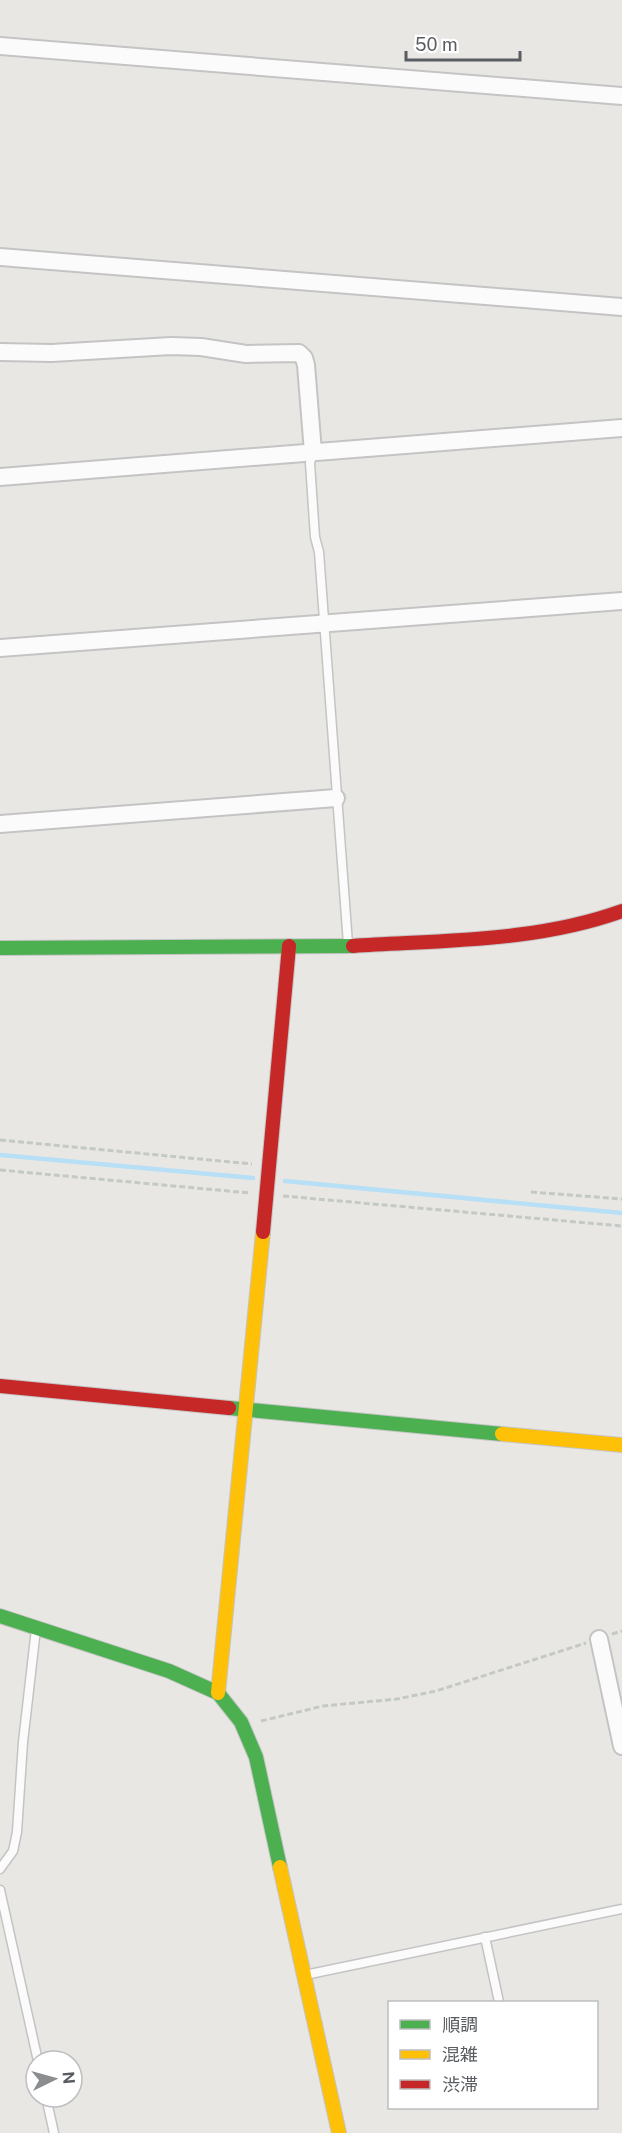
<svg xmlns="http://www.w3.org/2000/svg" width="622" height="2133" viewBox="0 0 622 2133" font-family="'Public Sans','Noto Sans JP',sans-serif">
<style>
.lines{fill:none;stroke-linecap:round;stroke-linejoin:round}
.stream{stroke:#b7dff5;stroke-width:4.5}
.lane-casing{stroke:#c4c4c5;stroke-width:11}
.street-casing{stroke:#c4c4c5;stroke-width:20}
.fast-casing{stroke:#c5c5c6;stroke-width:16}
.slow-casing{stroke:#c5c5c6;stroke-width:16}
.jam-casing{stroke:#c5c5c6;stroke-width:16}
.path{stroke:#c4c9c6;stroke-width:3;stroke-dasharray:6 3;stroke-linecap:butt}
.lane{stroke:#fcfbfb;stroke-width:8}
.street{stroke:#fcfbfb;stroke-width:16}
.fast{stroke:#4caf50;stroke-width:14}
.slow{stroke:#ffc107;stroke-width:14}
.jam{stroke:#c62828;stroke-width:14}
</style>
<rect width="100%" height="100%" fill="#e9e7e4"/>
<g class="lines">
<g class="stream">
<path d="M0,1155L253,1178"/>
<path d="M285,1181L622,1213"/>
</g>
<defs>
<g id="lane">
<path d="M313,452L310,463L315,537L319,552L348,944"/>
<path d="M0,1869L13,1851L17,1832L23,1742L36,1629"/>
<path d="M0,1890L38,2061"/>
<path d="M485,1937L499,2002"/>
<path d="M305,1975L622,1909"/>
<path d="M46,2097L54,2133"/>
</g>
<g id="street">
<path d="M0,46L622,96"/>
<path d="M0,257L622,307"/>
<path d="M0,352L52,353L171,346L201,347L246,354L299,353L304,358L306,365L313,452"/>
<path d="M0,477L622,428"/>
<path d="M0,648L622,601"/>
<path d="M0,824L336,798"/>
<path d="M599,1639L622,1746"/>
</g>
<g id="fast">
<path d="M0,948L353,946"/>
<path d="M229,1408L502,1434"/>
<path d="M0,1616L169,1671L218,1693L241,1722L256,1757L280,1867"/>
</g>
<g id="slow">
<path d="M502,1434L622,1445"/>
<path d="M218,1693L263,1232"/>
<path d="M280,1867L339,2133"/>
</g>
<g id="jam">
<path d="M353,946C443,940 536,942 622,911"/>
<path d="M263,1232L289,946"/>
<path d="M0,1386L229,1408"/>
</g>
</defs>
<use href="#lane" class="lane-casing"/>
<use href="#street" class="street-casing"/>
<use href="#fast" class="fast-casing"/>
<use href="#slow" class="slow-casing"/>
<use href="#jam" class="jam-casing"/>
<g class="path">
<path d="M0,1140L252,1164"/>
<path d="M0,1170L250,1193"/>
<path d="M531,1192L622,1199"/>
<path d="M283,1196L622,1226"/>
<path d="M612,1634L622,1631"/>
<path d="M261,1721L323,1706L397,1699L436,1691L586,1643"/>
</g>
<use href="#lane" class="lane"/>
<use href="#street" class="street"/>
<use href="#fast" class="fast"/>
<use href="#slow" class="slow"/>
<use href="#jam" class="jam"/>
</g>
<rect x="388" y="2001" width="210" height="108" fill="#ffffff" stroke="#bdbec0" stroke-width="1.5"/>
<rect x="400" y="2020" width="30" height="9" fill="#4caf50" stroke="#bdbec0" stroke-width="1.5"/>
<text x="442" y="2031" font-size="18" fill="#595d61">順調</text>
<rect x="400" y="2050" width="30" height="9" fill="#ffc107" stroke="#bdbec0" stroke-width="1.5"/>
<text x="442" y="2061" font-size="18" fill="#595d61">混雑</text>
<rect x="400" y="2080" width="30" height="9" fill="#c62828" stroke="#bdbec0" stroke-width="1.5"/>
<text x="442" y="2091" font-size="18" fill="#595d61">渋滞</text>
<g transform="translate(54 2079) rotate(85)"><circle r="28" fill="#ffffff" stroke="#bdbec0" stroke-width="1.5"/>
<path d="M0-4.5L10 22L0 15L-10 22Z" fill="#8b8d8f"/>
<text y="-9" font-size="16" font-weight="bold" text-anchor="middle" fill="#595d61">N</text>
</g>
<path d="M406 51v9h114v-9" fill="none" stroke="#595d61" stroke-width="3"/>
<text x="415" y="51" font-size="18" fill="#595d61" stroke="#ffffff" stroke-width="4.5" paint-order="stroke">50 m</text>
</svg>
